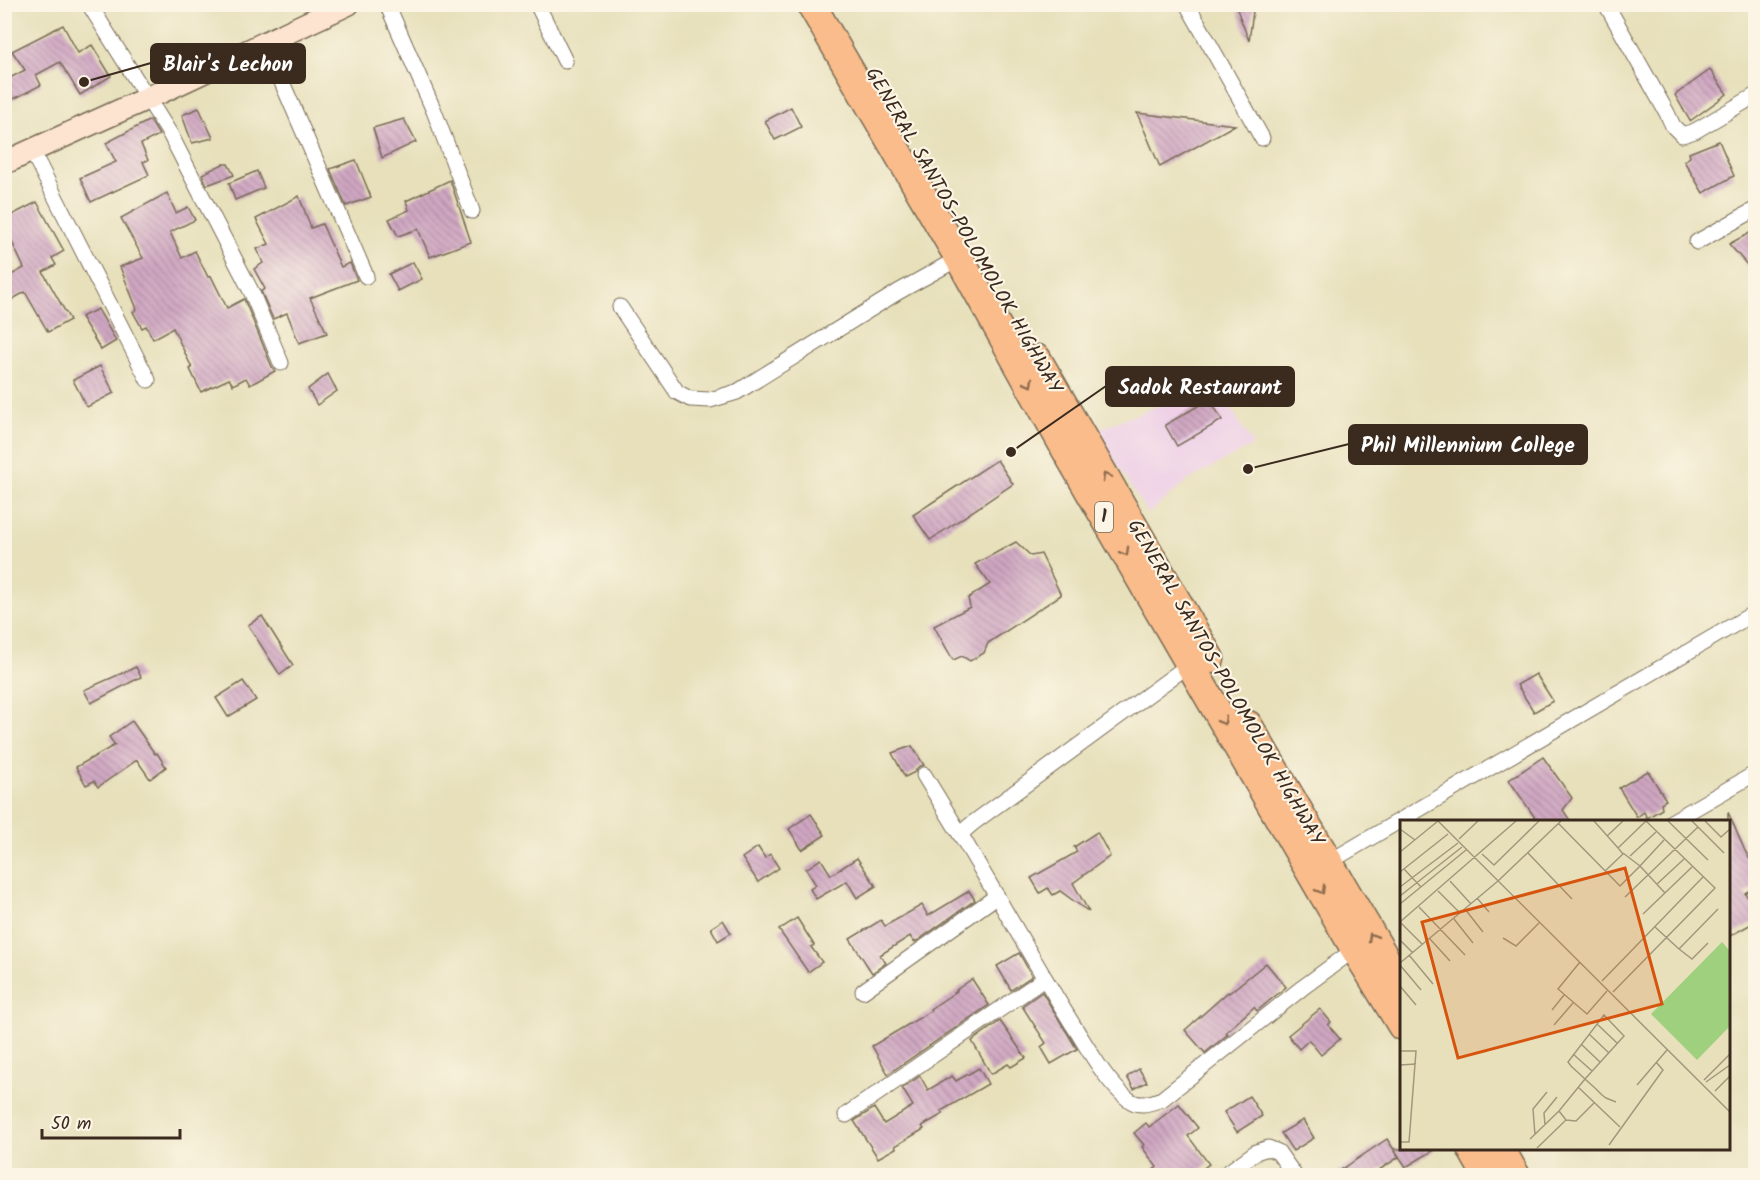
<svg xmlns="http://www.w3.org/2000/svg" width="1760" height="1180" viewBox="0 0 1760 1180" font-family="Kalam,sans-serif">
<style>
.built{fill:#eed0e7}
.building{fill:url(#building-back-hatch)}
.lines{fill:none;stroke-linecap:round;stroke-linejoin:round}
.street-casing{stroke:#776a55;stroke-width:17}
.secondary-casing{stroke:#776a55;stroke-width:25}
.highway-casing{stroke:#776a55;stroke-width:31}
.street{stroke:#fff;stroke-width:15}
.secondary{stroke:#fde4d0;stroke-width:22}
.highway{stroke:#f9bc8a;stroke-width:28}
.oneway{stroke:#906c4f}
.labels{text-anchor:middle;dominant-baseline:central;stroke-width:4.5;stroke-linejoin:round;paint-order:stroke}
.shield{fill:#fcf5e5;stroke:#75675a;stroke-width:1.5}
.shield-label{font-size:18px;font-weight:bold;fill:#3b2a1e}
.street-label{font-size:20px;fill:#3b2a1e;stroke:#fcf5e5}
.inset-road{fill:none;stroke:#a2977c;stroke-width:1.5}
.view{fill:#d7540e;fill-opacity:0.15;stroke:#d7540e;stroke-width:3}
.inset-edge{fill:none;stroke:#3b2a1e;stroke-width:3}
.leader{fill:none;stroke:#3b2a1e;stroke-width:2}
.callout-dot{fill:#3b2a1e;stroke:#fcf5e5;stroke-width:2}
.callout{fill:#3b2a1e;stroke:#3b2a1e;stroke-width:2}
.callout-label{font-size:21px;text-anchor:middle;font-weight:bold;fill:#fff}
</style>
<defs>
<pattern id="building-back-hatch" width="6" height="6" patternUnits="userSpaceOnUse" patternTransform="scale(1.5)"><rect width="6" height="6" fill="#d0a7c3"/><path d="M-1 5l2 2M0 0l6 6M5-1l2 2" fill="none" stroke="#aa889e"/></pattern>
</defs>
<rect width="100%" height="100%" fill="#fcf5e5"/>
<filter id="ink" filterUnits="userSpaceOnUse"><feTurbulence type="fractalNoise" baseFrequency=".0167" numOctaves="2"/><feDisplacementMap in="SourceGraphic" scale="12" xChannelSelector="R" yChannelSelector="G"/><feConvolveMatrix kernelMatrix="1 2 1 2 8 2 1 2 1" color-interpolation-filters="sRGB"/></filter>
<filter id="wash" filterUnits="userSpaceOnUse"><feTurbulence type="fractalNoise" baseFrequency=".008" numOctaves="4" result="noise"/><feDisplacementMap in="SourceGraphic" scale="24" xChannelSelector="R" yChannelSelector="G"/><feGaussianBlur stdDeviation="1.35" result="paint"/><feColorMatrix in="noise" values="0 0 0 0 0 0 0 0 0 0 0 0 0 0 0 0 0 1.4 0 .05"/><feComposite in="paint" operator="in"/></filter>
<g filter="url(#wash)">
<rect width="100%" height="100%" fill="#e7e0bb"/>
<path class="built" d="M1216,384L1253,445L1189,480L1148,514L1095,430Z"/>
<g id="blocks">
<g class="building">
<path d="M1235,4H1254L1249,41Z"/>
<path d="M63,25L78,53L92,45L111,76L80,95L60,62L36,75L41,85L4,104V81L25,70L12,51Z"/>
<path d="M1710,70L1727,94L1690,121L1675,95Z"/>
<path d="M791,107L801,127L775,140L765,121Z"/>
<path d="M199,108L213,138L192,143L182,115Z"/>
<path d="M1137,113L1235,125L1160,167Z"/>
<path d="M404,119L416,142L382,158L373,128Z"/>
<path d="M150,120L159,135L141,144L148,160L143,162L149,175L91,202L80,178L116,162L106,143Z"/>
<path d="M1719,141L1734,176L1703,193L1684,161L1690,157L1689,153Z"/>
<path d="M356,160L371,197L346,206L330,169Z"/>
<path d="M223,164H228L234,175L207,185L202,174Z"/>
<path d="M257,171L264,188L235,200L229,183Z"/>
<path d="M450,180L471,242L430,257L418,229L398,236L389,219L409,210L406,201Z"/>
<path d="M167,193L176,213L188,207L195,220L170,232L182,258L195,251L208,277L211,276L227,308L244,299L272,367L275,371L250,385L246,378L233,385L229,379L201,392L190,369L192,368L173,328L153,339L146,326L142,328L133,312L137,309L120,267L143,258L121,218Z"/>
<path d="M299,196L311,228L322,224L341,267L350,263L357,280L310,298L327,333L299,343L287,313L273,319L261,291L265,289L254,269L263,263L257,249L269,244L256,219Z"/>
<path d="M37,202L64,251L52,258L56,265L43,272L70,320L48,332L25,292L4,304V279L24,268L11,240L4,243V219Z"/>
<path d="M1755,230V274L1729,244Z"/>
<path d="M413,262L422,279L398,291L389,274Z"/>
<path d="M98,309L116,341L101,350L81,317Z"/>
<path d="M100,366L114,393L87,407L73,380Z"/>
<path d="M328,374L337,391L317,405L308,389Z"/>
<path d="M1210,399L1222,420L1177,446L1165,425Z"/>
<path d="M997,460L1013,484L930,540L913,515Z"/>
<path d="M1016,542L1031,556L1041,554L1061,595L988,643L984,653L970,661L962,656L953,660L934,626L970,607L968,598L990,584L975,564Z"/>
<path d="M262,616L293,665L280,675L248,625Z"/>
<path d="M136,667L141,677L91,703L84,690Z"/>
<path d="M1536,674L1553,701L1534,712L1517,685Z"/>
<path d="M243,681L256,700L228,717L216,698Z"/>
<path d="M132,721L155,754L157,753L166,767L150,779L137,760L98,787L94,781L86,785L76,767L115,745L109,737Z"/>
<path d="M912,746L924,765L918,767L915,772L905,777L892,753Z"/>
<path d="M1543,757L1572,798L1563,810L1571,822H1538L1509,780Z"/>
<path d="M1648,771L1666,800L1661,803L1662,809L1647,818L1644,812L1637,817L1619,788Z"/>
<path d="M1728,812L1745,851L1755,868V887L1745,893L1755,909V922L1728,937Z"/>
<path d="M811,814L825,835L802,850L789,829Z"/>
<path d="M1097,832L1110,856L1073,883L1089,912L1060,891L1053,895L1048,888L1040,893L1031,878L1077,852L1074,847Z"/>
<path d="M758,847L765,858L770,854L779,868L758,882L742,858Z"/>
<path d="M857,858L876,886L857,898L847,881L816,899L810,889L816,885L806,869L821,859L831,875Z"/>
<path d="M969,891L975,900L917,941L914,942L910,936L880,955L886,963L872,973L850,939L881,920L885,926L922,905L928,916Z"/>
<path d="M797,918L814,945L811,947L822,962L808,972L779,930Z"/>
<path d="M723,920L731,933L718,941L711,928Z"/>
<path d="M1019,953L1032,976L1011,990L997,966Z"/>
<path d="M1266,963L1286,987L1257,1011L1254,1007L1226,1032L1228,1034L1205,1053L1185,1030L1228,992L1229,993Z"/>
<path d="M972,979L989,1005L888,1074L872,1046L931,1011L930,1009L957,991L956,990Z"/>
<path d="M1042,992L1077,1049L1051,1064L1041,1047L1046,1043L1022,1006Z"/>
<path d="M1320,1009L1331,1022L1328,1025L1340,1039L1321,1055L1309,1040L1299,1049L1288,1035Z"/>
<path d="M1000,1021L1026,1058L1011,1067L1008,1064L991,1074L972,1041Z"/>
<path d="M979,1068L988,1084L941,1111L943,1114L922,1126L924,1129L895,1146L896,1148L878,1158L854,1121L874,1108L884,1124L913,1106L902,1088L920,1076L928,1090L952,1076L956,1081Z"/>
<path d="M1139,1069L1147,1082L1134,1089L1127,1077Z"/>
<path d="M1249,1096L1262,1116L1237,1132L1224,1112Z"/>
<path d="M1179,1104L1198,1128L1188,1136L1209,1164L1193,1176H1146L1157,1167L1142,1147L1144,1145L1134,1133L1146,1123L1149,1127Z"/>
<path d="M1303,1120L1314,1138L1293,1151L1281,1133Z"/>
<path d="M1387,1139L1399,1157L1370,1176H1332Z"/>
<path d="M1394,1149H1436L1406,1167Z"/>
</g>
</g>
</g>
<g filter="url(#ink)">
<use href="#blocks" fill-opacity="0" stroke="#776a55" stroke-width="1.5"/>
<g class="lines">
<defs>
<g id="street">
<path d="M89,4L170,134L251,291L281,363"/>
<path d="M387,4L434,111L472,211"/>
<path d="M537,4L565,61"/>
<path d="M1187,4L1262,138"/>
<path d="M1606,4L1667,113L1673,126L1682,135L1695,131L1756,95"/>
<path d="M265,43L366,276"/>
<path d="M32,151L148,380"/>
<path d="M1697,242L1756,209"/>
<path d="M620,307L677,392L690,399L710,400L737,392L898,292L959,258"/>
<path d="M1190,664L973,823L960,834L965,842C1001,903 1036,965 1073,1025C1088,1048 1106,1082 1128,1099C1139,1108 1150,1103 1162,1099L1302,988L1355,949"/>
<path d="M924,775L960,834"/>
<path d="M1671,822L1756,773"/>
<path d="M1329,862L1756,612"/>
<path d="M863,991L997,896"/>
<path d="M846,1115L1044,979"/>
<path d="M1223,1176L1256,1152L1268,1148L1278,1152L1295,1176"/>
</g>
<path id="secondary" d="M4,163L148,98L348,4"/>
<g id="highway">
<path d="M811,4L959,258L1071,459L1355,949L1402,1026"/>
<path d="M1037,359L1210,659"/>
<path d="M1248,725L1402,987"/>
<path d="M1471,1148L1487,1176"/>
<path d="M1500,1148L1516,1176"/>
</g>
</defs>
<use href="#street" class="street-casing"/>
<use href="#secondary" class="secondary-casing"/>
<use href="#highway" class="highway-casing"/>
<use href="#street" class="street"/>
<use href="#secondary" class="secondary"/>
<use href="#highway" class="highway"/>
</g>
<defs><path id="oneway-chevron" d="M-2-3.5L2.5 0L-2 3.5" fill="none" stroke-width="1.6" stroke-linecap="round" stroke-linejoin="round" transform="scale(1.5)"/></defs>
<g class="oneway">
<use href="#oneway-chevron" transform="translate(1029 383) rotate(61)"/>
<use href="#oneway-chevron" transform="translate(1106 477) rotate(-120)"/>
<use href="#oneway-chevron" transform="translate(1125 552) rotate(60)"/>
<use href="#oneway-chevron" transform="translate(1223 721) rotate(60)"/>
<use href="#oneway-chevron" transform="translate(1321 890) rotate(60)"/>
<use href="#oneway-chevron" transform="translate(1372 937) rotate(-120)"/>
</g>
</g>
<g class="labels">
<rect class="shield" x="1095" y="502" width="18" height="30" rx="4.5"/>
<g class="shield-label">
<text x="1104" y="517">1</text>
</g>
<g class="street-label">
<text transform="translate(963 231) rotate(60)">GENERAL SANTOS-POLOMOLOK HIGHWAY</text>
<text transform="translate(1225 683) rotate(60)">GENERAL SANTOS-POLOMOLOK HIGHWAY</text>
</g>
</g>
<g transform="translate(1400 820)">
<rect width="330" height="330" fill="#e7e0bb"/>
<path d="M322,122L330,131V206L297,240L251,194Z" fill="#9fd07e"/>
<path class="inset-road" d="M38,1L330,292M194,1L218,28L246,1L315,68L213,172M268,1L308,40M292,1L324,33M305,1L321,17L330,9M158,3L220,66L240,46L223,33M0,9L15,20M207,16L223,1M59,19L78,1M264,20L240,46L265,73M0,32L38,1M128,33L172,79M82,34L94,45L139,1M230,36L256,12M4,49L21,67M205,51L223,34L218,28M0,52L48,14M50,61L71,84M98,61L161,1M257,64L284,39M0,67L58,23M38,71L60,93M0,76L62,27M225,77L298,7M77,78L89,92M0,84L66,30M19,87L65,135M65,89L83,112M243,94L292,47M54,99L73,123M0,102L116,1M0,102L22,124M255,107L279,129L318,89M103,118L116,126L139,103M30,119L50,141M0,120L13,133M279,129L292,139L308,123M9,135L33,164M180,142L158,169L187,194L207,171M0,143L98,61M0,145L21,170M202,161L303,57M0,166L16,185M152,190L164,175M197,204L217,223M154,205L173,183M189,214L209,233M181,224L200,242M0,231H16L15,244M173,234L192,251M0,245L15,244L9,322H0M304,260L330,234M306,262L330,245M237,265L267,230M178,267L220,307M315,271L330,256M166,300L176,301L194,283M145,305L144,293L157,277M135,315L133,289L147,272M130,319L159,291L185,259L224,216L204,195L168,242L171,246L185,259L196,269L202,275L206,278L216,282M209,325L263,250L256,242M137,328L166,300L159,291"/>
<path class="view" d="M225,48L262,184L58,238L22,102Z"/>
<rect width="330" height="330" class="inset-edge"/>
</g>
<path class="leader" d="M84 82L151 63M1011 452L1106 386M1248 469L1349 444"/>
<g class="callout-dot">
<circle cx="84" cy="82" r="6"/>
<circle cx="1011" cy="452" r="6"/>
<circle cx="1248" cy="469" r="6"/>
</g>
<g class="callout">
<rect x="151" y="44" width="154" height="39" rx="6"/>
<rect x="1106" y="367" width="188" height="39" rx="6"/>
<rect x="1349" y="425" width="238" height="39" rx="6"/>
</g>
<g class="callout-label">
<text x="228" y="71">Blair's Lechon</text>
<text x="1200" y="394">Sadok Restaurant</text>
<text x="1468" y="452">Phil Millennium College</text>
</g>
<rect width="1760" height="1180" fill="none" stroke="#fcf5e5" stroke-width="24"/>
<path d="M42 1129v9h138v-9" fill="none" stroke="#3b2a1e" stroke-width="3"/>
<text x="51" y="1129" font-size="18" fill="#3b2a1e" stroke="#fcf5e5" stroke-width="4.5" paint-order="stroke">50 m</text>
</svg>
